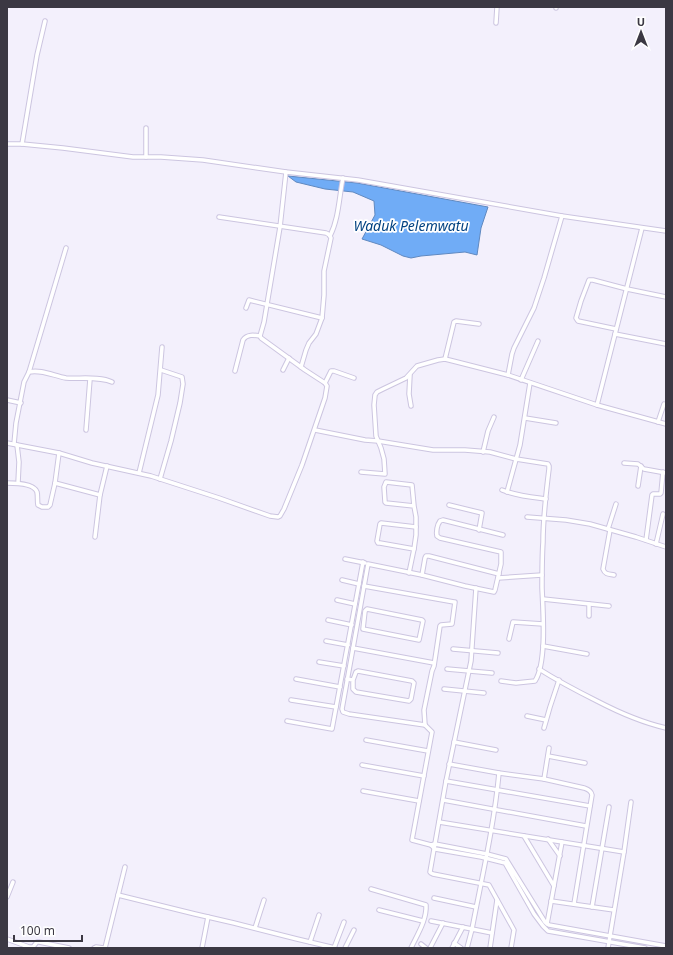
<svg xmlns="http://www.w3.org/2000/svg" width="673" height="955" viewBox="0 0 673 955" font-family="'Noto Sans',sans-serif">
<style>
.water{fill:#70acf6;stroke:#6089c0}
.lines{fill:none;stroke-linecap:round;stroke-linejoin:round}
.minor-casing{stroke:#ccc5e0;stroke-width:5.5}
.minor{stroke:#fff;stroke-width:3.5}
.labels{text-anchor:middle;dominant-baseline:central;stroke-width:3.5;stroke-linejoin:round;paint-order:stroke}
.water-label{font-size:14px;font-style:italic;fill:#004181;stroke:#fff}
</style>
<rect width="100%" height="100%" fill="#f3f0fc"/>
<path class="water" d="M288,176L357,183L488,207L481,228L477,255L465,252L421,256L411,258L403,256L381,245L362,239L375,215L374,201L353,192L325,189L296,182Z"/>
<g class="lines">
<defs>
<g id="minor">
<path d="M556,8V7"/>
<path d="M496,23L497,7"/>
<path d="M146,128V157"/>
<path d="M7,144H22L63,148L133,157H161L203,160L286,172L358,180L562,216L666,231"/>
<path d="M22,144L37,55L45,21"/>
<path d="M219,217L326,233C329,234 330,235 331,238L324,271V295L322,318L316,334L309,343L306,350L301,367"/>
<path d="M330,236C339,218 339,197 343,178"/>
<path d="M246,308L249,300L322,318"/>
<path d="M616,329L578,321L576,318L581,301L589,280H593L627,289L666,297"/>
<path d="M615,334L666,344"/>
<path d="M445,359L454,322L456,321L479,324"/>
<path d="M283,370L289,358"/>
<path d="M235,371L243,340C247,334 254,335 260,336"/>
<path d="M29,372L66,248"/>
<path d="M410,375L409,394L411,406"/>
<path d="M508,375L512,354L514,348L534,308L544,278L562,216"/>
<path d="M521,380L538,341"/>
<path d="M325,383L331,371H334L354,378"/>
<path d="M7,400L21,403"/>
<path d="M597,405L642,228"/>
<path d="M525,418L556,423"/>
<path d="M658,422L664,404"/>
<path d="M86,430L90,379"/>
<path d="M315,430L365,440L378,441L433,450H465L490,452L516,459L548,464L549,466V469C546,493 543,518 543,542C542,557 542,573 542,588C543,611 547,663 535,681L516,683L501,681"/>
<path d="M7,443L59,453L92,463L151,476L219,498L270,516L278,517L280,516L284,509L302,465L325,398L327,386L325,383L305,370L261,338L260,336L264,322L280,227L286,172"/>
<path d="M14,444L16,423L24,382L29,372C41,369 54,376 66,378C79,379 100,376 112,382"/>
<path d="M17,445L19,462L18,483"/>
<path d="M483,452L488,431L494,417"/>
<path d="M624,463L638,464L644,469L666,473"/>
<path d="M361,472L385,474L384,459L381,448L376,436L374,405L375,395L377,392L383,389L406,378L417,366L438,360L445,359L453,361L508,375L597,405L666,424"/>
<path d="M139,473L158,395L162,347"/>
<path d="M160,479L171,441L180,403L183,384L182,377L161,370"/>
<path d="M7,483C15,483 34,483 37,492C38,496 37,501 38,505L42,507H48L50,505L55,483L59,453"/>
<path d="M55,483L100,495"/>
<path d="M638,486L641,466"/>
<path d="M502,490C517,496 530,497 546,499"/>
<path d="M507,492L520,445L530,383"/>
<path d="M449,505L482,513L479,530"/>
<path d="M414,506L386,503L385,502L384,487L386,482L412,485L414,506L416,517V535L414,549"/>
<path d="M527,517L566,520L590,524L636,537L666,547"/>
<path d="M608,529L616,504"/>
<path d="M610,530L603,569C605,575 610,574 614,575"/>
<path d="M95,537L100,495L107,466"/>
<path d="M646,540L652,495L653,494H660L661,493L663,472"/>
<path d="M656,544L663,514"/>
<path d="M345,559L365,563"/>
<path d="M409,573L414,549L380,543H378L377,541L380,524L381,523L416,527"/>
<path d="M422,575L425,558L426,556H429L499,574"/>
<path d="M498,578L542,575"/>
<path d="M342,580L359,584"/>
<path d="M364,586L454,602H455L452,624L441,625L440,626L434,666L432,671L424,710L425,725L432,732L412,840L431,845"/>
<path d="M476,588L471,661L446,781L430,872L431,873L433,874L489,885L514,930L511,948"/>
<path d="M543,599L609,606"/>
<path d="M337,600L355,604"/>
<path d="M589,604V616"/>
<path d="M367,609L422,620L423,621L419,640L363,629L365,611Z"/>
<path d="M328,620L352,625"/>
<path d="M509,639L513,622L543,624"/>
<path d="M326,641L348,645"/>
<path d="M543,646L587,654"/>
<path d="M353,648L342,709L343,712L349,714L425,725"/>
<path d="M453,649L498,653"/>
<path d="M319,662L344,666"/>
<path d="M434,663L353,648L368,564L422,575L465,586L494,592L495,590L501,564V552L440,538L437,536C436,532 437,525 440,521L443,520L503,535"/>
<path d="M447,669L492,673"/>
<path d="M539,669C558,681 577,691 597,701C620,713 640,722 666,728"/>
<path d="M296,679L340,687"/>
<path d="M347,679L353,680L356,672L358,671L412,681L414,683L411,699L409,701L356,692L353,689V680"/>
<path d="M444,689L484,693"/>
<path d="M291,700L336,707"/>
<path d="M527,716L546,720"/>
<path d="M287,721L332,729L363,562"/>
<path d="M544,728L550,707L559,680"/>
<path d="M366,740L428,751"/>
<path d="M454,742L496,750"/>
<path d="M548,756L585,763"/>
<path d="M449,764L499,773L544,779L584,788C587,789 591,790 592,795L574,904"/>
<path d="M362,765L424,776"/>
<path d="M544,779L549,748"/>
<path d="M446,781L590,806"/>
<path d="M363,791L419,801"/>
<path d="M443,800L586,826"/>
<path d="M439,822L624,852"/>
<path d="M524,836L554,886"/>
<path d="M548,839L560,856"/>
<path d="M371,889L426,905C427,920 417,935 411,948"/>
<path d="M118,895L195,914L234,923L297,939L335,948"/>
<path d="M7,897L13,882"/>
<path d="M434,898L476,907"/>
<path d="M551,901L614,910"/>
<path d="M592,907L609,807"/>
<path d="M379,910L423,921"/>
<path d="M431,921L472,929C482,877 494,826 499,773"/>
<path d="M547,924L562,842"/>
<path d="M255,928L264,900"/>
<path d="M7,939L29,947H33L37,942H39L69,948"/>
<path d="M310,942L319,915"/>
<path d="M454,943L461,948"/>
<path d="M421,944L426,948"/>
<path d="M94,948L96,947L104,948"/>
<path d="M105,948L125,867"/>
<path d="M202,948L208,917"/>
<path d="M334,948L344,922"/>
<path d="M345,948L354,930"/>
<path d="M430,948L443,923"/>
<path d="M452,948L463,927"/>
<path d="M467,948L472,929L492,933"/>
<path d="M490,948L497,900"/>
<path d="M608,948L624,852L631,802"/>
<path d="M645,948L548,931L543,926L534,914L505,863L481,857L435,849L431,845L435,844L487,854L506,859L545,922L549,925L666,946"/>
</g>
</defs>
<use href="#minor" class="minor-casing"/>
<use href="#minor" class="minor"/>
</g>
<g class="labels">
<g class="water-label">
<text x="411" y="225">Waduk Pelemwatu</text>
</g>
</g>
<rect width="673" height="955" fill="none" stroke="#3b3843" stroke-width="16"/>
<g transform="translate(641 32)" stroke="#ffffff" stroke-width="3" paint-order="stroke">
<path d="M0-3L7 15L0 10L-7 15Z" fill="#3b3843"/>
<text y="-6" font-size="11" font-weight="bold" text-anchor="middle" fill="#3b3843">U</text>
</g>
<path d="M14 935v6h68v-6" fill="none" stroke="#3b3843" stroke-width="2"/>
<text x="20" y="935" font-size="12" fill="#3b3843" stroke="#ffffff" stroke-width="3" paint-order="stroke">100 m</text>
</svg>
